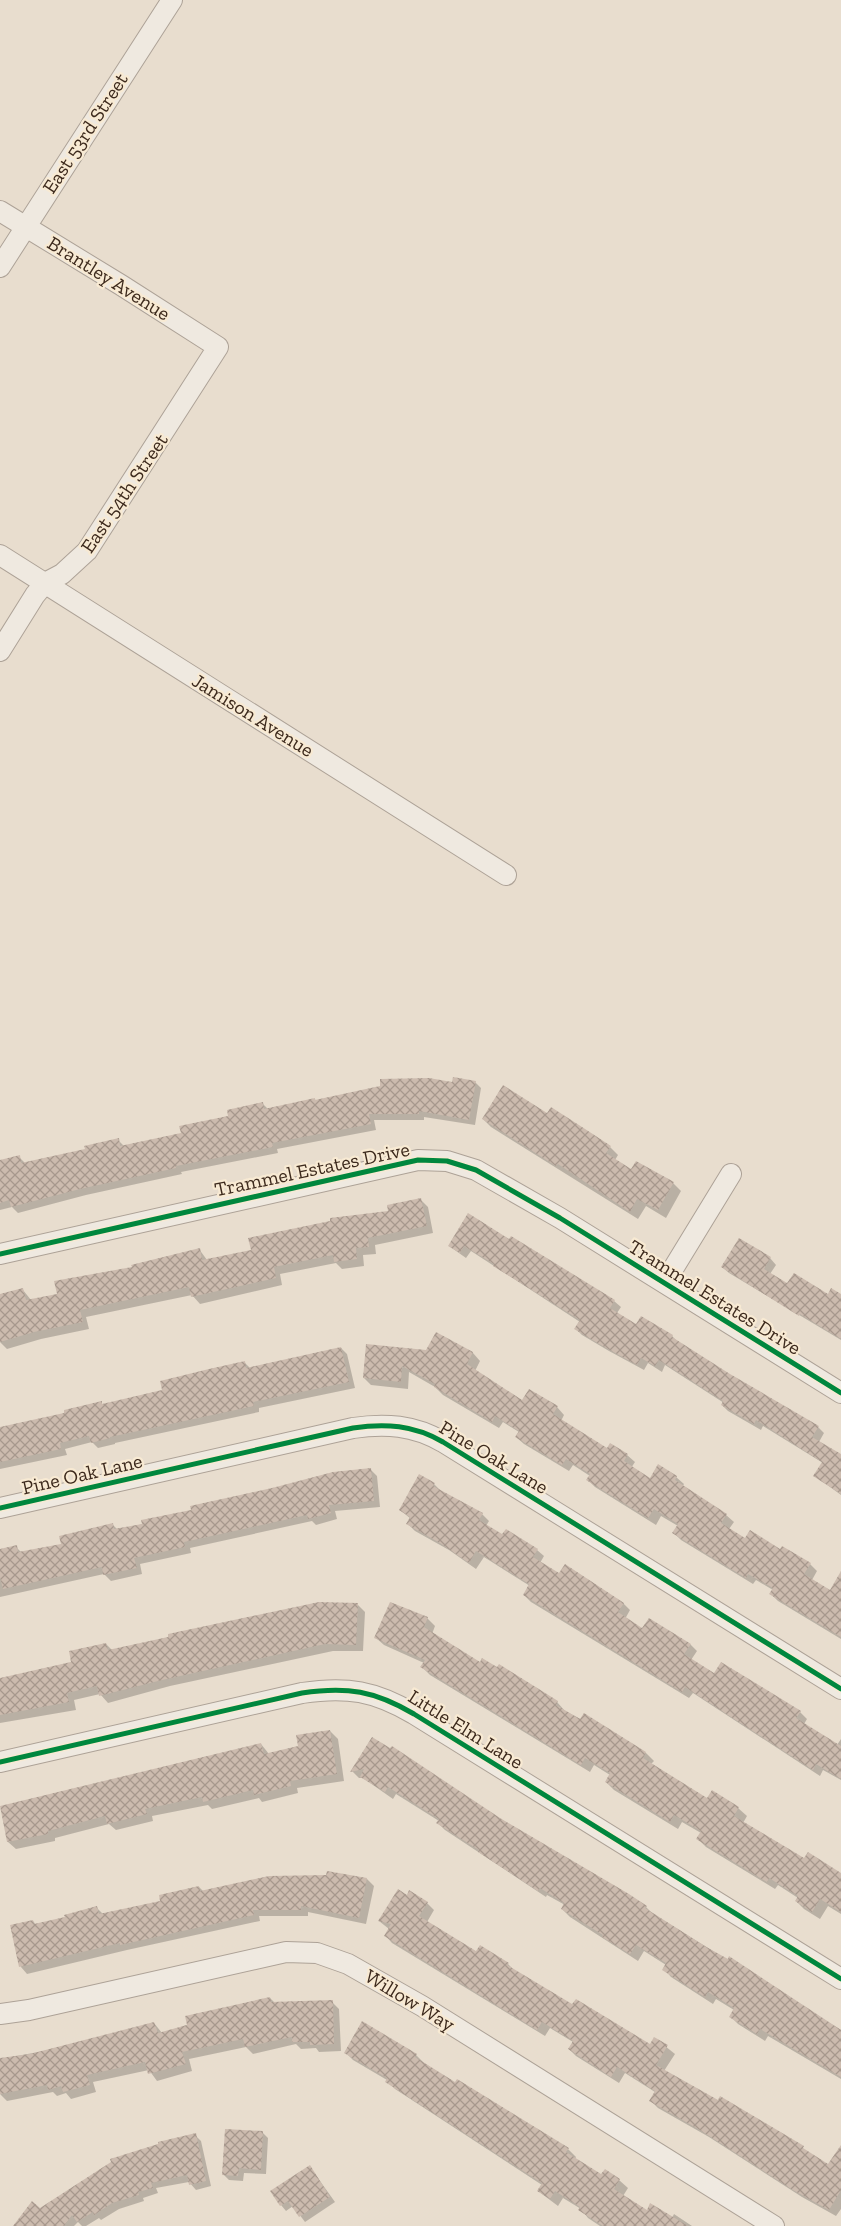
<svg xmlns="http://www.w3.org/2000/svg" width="841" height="2226" viewBox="0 0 841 2226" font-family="'Zilla Slab',serif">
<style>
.shadow{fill:#0003}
.building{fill:url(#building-cross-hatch)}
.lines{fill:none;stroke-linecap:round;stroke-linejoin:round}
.minor-casing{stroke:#ada297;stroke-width:22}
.minor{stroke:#efe9e0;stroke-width:20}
.cycleway-casing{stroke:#f8ead3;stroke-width:8}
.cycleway{stroke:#00873e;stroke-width:5}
.labels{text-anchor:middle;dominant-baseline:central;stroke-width:4.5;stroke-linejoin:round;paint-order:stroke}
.street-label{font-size:20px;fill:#3d2a1d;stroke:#f8ead3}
</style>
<defs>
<pattern id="building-cross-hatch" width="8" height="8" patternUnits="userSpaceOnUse" patternTransform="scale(1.25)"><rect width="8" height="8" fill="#ccbbae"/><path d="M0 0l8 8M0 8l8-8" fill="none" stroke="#a7988d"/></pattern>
</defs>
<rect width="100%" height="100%" fill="#e8ddce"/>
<g class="shadow">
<path d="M475,1082L481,1088L475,1125L424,1117V1120H374L376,1130L277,1149L278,1153L181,1172L182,1174L86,1195L18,1213L12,1207L0,1210V1161L19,1157L25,1163L86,1150L118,1140L125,1147L182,1134L262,1103L268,1109L315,1099L316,1101Z"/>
<path d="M547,1115L610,1147L618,1155L615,1160L631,1171L673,1183L681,1191L666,1218L646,1206L638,1219L491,1127L483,1119Z"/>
<path d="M421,1200L428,1207L433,1233L375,1245L376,1254L363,1255L364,1266L342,1269L336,1263L280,1274L282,1285L200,1304L192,1295L86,1317L89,1329L41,1339L7,1349L0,1342V1295L23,1290L31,1300L58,1295L133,1268L199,1249L207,1260L252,1251L390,1212Z"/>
<path d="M510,1240L614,1301L621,1307L617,1313L636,1326L672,1336L678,1342L730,1375L818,1427L824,1433L819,1442L841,1456V1495L815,1476L823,1463L763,1426L761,1430L728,1411L722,1405L724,1403L665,1365L662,1372L648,1363L644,1370L609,1351L582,1335L576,1329L580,1322L471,1251L466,1258L449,1246Z"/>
<path d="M770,1258L776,1265L770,1274L788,1285L828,1296H841V1340L729,1273L722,1267Z"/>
<path d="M436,1334L473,1353L480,1361L475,1371L523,1401L557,1407L564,1415L561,1421L607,1449L611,1444L627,1455L635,1462L631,1468L650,1480L676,1477L684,1484L682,1487L726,1515L734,1522L729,1529L745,1539L781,1550L810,1564L817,1571L812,1580L830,1592L841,1588V1639L778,1601L771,1594L773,1590L756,1580L753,1584L681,1540L674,1533L678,1526L661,1516L656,1525L595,1487L588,1480L590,1476L573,1465L569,1471L524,1444L516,1437L519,1432L503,1422L499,1428L443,1395L435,1387L409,1372L408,1389L371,1385L364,1378L427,1351Z"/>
<path d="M341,1348L347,1354L355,1388L259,1408V1412L115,1443V1444L98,1448L92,1442L65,1449L67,1455L0,1469V1429L66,1414L101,1402L103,1405L164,1391L244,1362L250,1368Z"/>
<path d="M371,1470L377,1476L380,1507L335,1511L337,1519L316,1525L312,1521L190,1548L191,1553L140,1564L142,1574L111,1581L104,1574L0,1597V1550L16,1547L22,1553L62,1545L113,1525L118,1530L143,1524Z"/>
<path d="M434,1484L441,1491L482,1514L489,1521L486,1526L503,1536L537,1550L544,1556L540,1563L560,1575L623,1603L630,1610L625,1619L643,1630L690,1644L697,1651L691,1660L714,1675L800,1712L807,1719L804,1724L837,1745L841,1739V1780L823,1770L820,1776L693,1693L689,1698L531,1602L524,1595L530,1586L484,1557L476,1569L449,1550L415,1531L408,1524L411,1519L400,1510Z"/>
<path d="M357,1604L365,1612L363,1651H333L170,1686L108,1703L100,1694L74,1700L76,1710L0,1723V1679L73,1662L106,1644L112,1650Z"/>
<path d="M427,1618L435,1626L432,1634L480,1664L557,1702L565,1711L646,1753L654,1761L651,1764L707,1799L738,1808L747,1816L743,1823L805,1860L841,1874V1914L828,1906L820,1919L804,1909L796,1901L798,1898L778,1885L775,1889L706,1847L698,1839L701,1833L682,1822L678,1829L614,1790L606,1782L610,1775L594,1765L590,1772L430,1675L422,1667L424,1663L384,1645L375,1637Z"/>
<path d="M330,1731L338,1739L344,1781L297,1788L298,1793L262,1802L259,1798L212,1809L208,1805L152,1816L153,1821L116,1830L109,1824L55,1838V1841L16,1849L8,1842L261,1744L269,1754L299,1747Z"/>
<path d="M372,1738L500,1819L646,1907L653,1914L841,2030V2079L768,2036L765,2041L738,2024L730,2016L734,2010L716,1999L713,2004L671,1977L664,1969L666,1965L644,1951L638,1961L570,1917L562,1909L565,1905L547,1895L546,1897L445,1830L438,1823L439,1821L396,1794L393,1799L363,1778H359L352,1771Z"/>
<path d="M367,1879L374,1886L366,1924L308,1912V1916H259L260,1921L127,1950L27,1974L21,1967L12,1926L33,1921L36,1925L66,1918L97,1908L103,1914L162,1902L199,1887L203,1891Z"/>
<path d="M407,1897L427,1903L434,1910L427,1922L476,1953L508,1964L515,1971L572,2006L650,2046L655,2038L675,2054L664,2071L841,2173V2209L836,2216L802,2197L709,2137L658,2108L651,2101L655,2092L625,2073L619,2083L576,2056L569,2049L573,2042L550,2028L545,2036L392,1943L385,1935L389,1929L379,1921Z"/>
<path d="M270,1998L275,2003L332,2002L339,2009L341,2051L319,2052L316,2048L301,2049L296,2044L253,2054L246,2047L189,2059L192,2071L157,2081L149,2070L93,2082L96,2092L71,2099L66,2093L57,2096L53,2092L7,2101L0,2094V2059L44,2051L154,2023L162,2033Z"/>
<path d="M362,2023L416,2055L424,2063L456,2084L457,2081L568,2149L576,2157L575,2159L602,2176L605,2171L619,2180L628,2188L623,2196L647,2211L672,2218L674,2214L692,2226H600L588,2218L581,2209L563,2198L558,2206L538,2191L542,2185L395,2089L387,2080L353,2060L345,2052Z"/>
<path d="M262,2132L268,2138L266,2174L244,2173L243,2181L229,2180L224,2175Z"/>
<path d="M195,2135L201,2141L211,2186L196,2190L189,2182L156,2188L158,2193L143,2198L144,2201L119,2209L101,2220L99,2218L86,2226H82L78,2222L74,2226H15L40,2209Z"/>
<path d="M310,2167L335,2202L305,2222L293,2206L286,2211L281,2205Z"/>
</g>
<g class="building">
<path d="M453,1077L476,1081L469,1120L419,1111V1114H369L371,1124L272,1143L273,1147L176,1166V1168L80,1189L11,1207L9,1200L0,1203V1160L20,1155L21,1163L85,1149L84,1146L119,1138L120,1146L181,1133L179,1126L228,1116L227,1110L263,1102L264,1109L315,1098V1100L380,1086V1079L429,1078L452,1082Z"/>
<path d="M503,1085L547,1113L551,1107L582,1127L611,1146L606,1153L631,1169L636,1161L674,1182L658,1210L637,1199L630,1212L558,1164L556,1166L482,1119Z"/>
<path d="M421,1198L427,1226L368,1238L369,1247L356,1248L357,1259L334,1262L333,1255L274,1267L276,1278L191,1297L189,1287L80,1310L83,1322L34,1332L0,1342V1294L23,1288L26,1300L57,1294L54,1281L132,1267L131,1265L200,1248L202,1260L251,1250L248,1238L330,1221V1218L388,1211L387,1205Z"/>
<path d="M468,1213L509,1239L511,1236L615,1300L610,1308L636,1324L641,1316L673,1335L672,1337L730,1374L819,1426L812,1437L841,1454V1494L813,1476L822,1462L756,1420L754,1424L721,1405L723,1401L659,1360L655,1366L641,1358L637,1365L601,1345L574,1329L580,1320L493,1266L494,1264L464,1246L460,1253L448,1246Z"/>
<path d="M739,1238L771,1257L764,1269L787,1283L794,1273L828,1294L831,1288L841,1294V1339L800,1314L799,1316L721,1267Z"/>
<path d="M436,1332L473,1352L467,1364L522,1400L529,1389L558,1406L553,1414L607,1448L610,1443L628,1454L624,1461L650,1478L658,1464L677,1476L675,1480L727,1514L721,1523L745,1538L750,1530L780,1549L782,1546L811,1563L804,1574L830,1590L841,1571V1637L769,1594L773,1588L748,1574L746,1578L672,1533L678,1524L654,1509L648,1518L586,1480L590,1474L566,1459L562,1465L515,1437L519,1431L495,1416L492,1422L434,1387L435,1384L402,1366L401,1382L363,1378L366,1344L426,1350Z"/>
<path d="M341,1347L349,1382L253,1402L254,1406L110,1437V1438L91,1443L89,1436L60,1443L61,1449L0,1462V1427L64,1413V1410L102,1401V1404L162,1390L160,1381L209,1369L245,1361L246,1368Z"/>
<path d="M371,1468L374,1501L329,1505L331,1513L308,1519L307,1515L184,1542L185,1547L134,1558L137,1568L103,1575L102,1567L3,1589L0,1577V1549L17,1545L18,1552L61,1544L59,1536L113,1523L114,1529L142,1524L141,1520L191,1510L190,1506L272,1488L333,1472Z"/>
<path d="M419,1474L435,1483L433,1486L483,1513L479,1520L502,1534L506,1529L538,1549L533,1557L559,1573L565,1564L624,1603L618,1612L642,1628L649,1618L691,1644L684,1654L714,1673L721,1662L801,1711L796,1718L841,1746V1779L816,1764L813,1770L685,1687L682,1692L523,1595L529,1584L476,1551L469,1563L440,1543L406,1524L410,1517L399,1510Z"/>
<path d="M319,1602L358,1603L356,1645L325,1644L162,1680L99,1696L97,1686L67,1693L69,1702L0,1715V1678L71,1662L69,1651L106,1643L108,1650L168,1637V1634Z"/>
<path d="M390,1602L428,1617L424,1627L480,1662L482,1658L497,1667L499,1664L558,1701L556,1705L580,1719L584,1713L646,1752L643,1758L707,1798L712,1790L739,1807L734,1816L804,1858L808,1852L841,1873V1912L820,1899L812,1912L795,1901L798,1896L769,1878L767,1882L696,1839L701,1831L674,1815L670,1822L605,1782L610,1773L585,1758L581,1765L420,1667L425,1660L374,1638Z"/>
<path d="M330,1730L337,1774L290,1781L291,1786L254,1795L253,1790L203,1802L202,1797L145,1809L147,1814L107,1824L105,1816L48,1831V1834L7,1842L0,1806L261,1743L264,1754L298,1746L296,1735Z"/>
<path d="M372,1737L390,1748L392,1746L500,1818L629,1894L647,1906L645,1908L708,1948L728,1959L729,1956L744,1966L841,2030V2077L760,2029L757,2034L729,2017L734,2008L708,1992L705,1997L662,1970L666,1963L636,1945L630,1954L602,1937L603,1935L561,1909L564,1903L540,1888L538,1891L478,1852L479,1850L436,1823L439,1819L388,1787L385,1792L360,1777L364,1769L350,1772Z"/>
<path d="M327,1871L367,1878L359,1918L301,1906V1910H253L254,1915L120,1945V1943L19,1967L10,1925L33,1920L34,1924L65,1917L64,1915L97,1906L99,1914L160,1901L159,1895L199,1886L200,1891L269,1876L326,1875Z"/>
<path d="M398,1889L407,1895L409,1890L428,1902L419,1916L476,1951L480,1945L509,1963L507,1965L572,2004L576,1999L650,2044L654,2037L668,2045L656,2065L718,2100L720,2096L804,2146L803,2148L828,2164L841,2145V2190L829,2210L793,2190L700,2130L649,2101L655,2091L617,2067L611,2077L568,2049L573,2041L542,2022L537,2030L384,1936L391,1924L378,1921Z"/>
<path d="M270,1997L271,2002L333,2000L334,2044L310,2045V2042H292V2037L245,2047L243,2039L182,2052L186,2064L148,2074L145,2062L87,2075L90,2085L63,2092L61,2086L48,2090L47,2085L0,2094V2058L30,2054L154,2022L158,2033L187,2025L185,2016Z"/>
<path d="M362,2021L417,2054L415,2057L455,2082L457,2079L569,2148L566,2152L601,2174L605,2169L620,2179L614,2189L647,2210L650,2203L688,2226H603L578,2210L580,2207L555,2191L550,2199L537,2191L542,2183L385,2082L387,2078L344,2053Z"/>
<path d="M225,2129L263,2131L261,2170L239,2168L238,2176L222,2175Z"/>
<path d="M196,2133L206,2181L189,2185L187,2175L151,2183L153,2188L138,2192L139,2195L112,2203L94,2215L93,2212L77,2222L72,2215L64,2226H13L32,2201L40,2208L111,2162L110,2159L158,2144V2142Z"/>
<path d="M310,2165L330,2197L299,2217L288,2201L280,2206L270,2191Z"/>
</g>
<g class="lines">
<defs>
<g id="minor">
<path d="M0,211L121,285L218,347L87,551L62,574L45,583L35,595L0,651"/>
<path d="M0,267L172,0"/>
<path d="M0,555L506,875"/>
<path d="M0,1254L418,1160L447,1161L476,1170L560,1218L841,1393"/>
<path d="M665,1282L731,1174"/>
<path d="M0,1508L353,1428C385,1423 414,1425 443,1442L841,1689"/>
<path d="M0,1762L302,1693C347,1686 375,1691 414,1714L841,1979"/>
<path d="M0,2014L29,2010L286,1952L317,1953L348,1964L422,2006L774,2226"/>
</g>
</defs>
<use href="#minor" class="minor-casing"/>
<use href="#minor" class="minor"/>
<defs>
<g id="cycleway">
<path d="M0,1254L418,1160L447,1161L476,1170L560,1218L841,1393"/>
<path d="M0,1508L353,1428C385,1423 414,1425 443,1442L841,1689"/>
<path d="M0,1762L302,1693C347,1686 375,1691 414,1714L841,1979"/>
</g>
</defs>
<use href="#cycleway" class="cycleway-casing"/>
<use href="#cycleway" class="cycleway"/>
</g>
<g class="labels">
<g class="street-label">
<text transform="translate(85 133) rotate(-57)">East 53rd Street</text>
<text transform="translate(109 278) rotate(32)">Brantley Avenue</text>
<text transform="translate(124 493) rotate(-56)">East 54th Street</text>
<text transform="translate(253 715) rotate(32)">Jamison Avenue</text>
<text transform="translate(312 1169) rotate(-12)">Trammel Estates Drive</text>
<text transform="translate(715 1297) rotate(32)">Trammel Estates Drive</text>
<text transform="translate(494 1457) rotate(31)">Pine Oak Lane</text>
<text transform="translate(82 1474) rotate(-13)">Pine Oak Lane</text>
<text transform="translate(466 1729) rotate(32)">Little Elm Lane</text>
<text transform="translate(410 2000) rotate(31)">Willow Way</text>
</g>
</g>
</svg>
